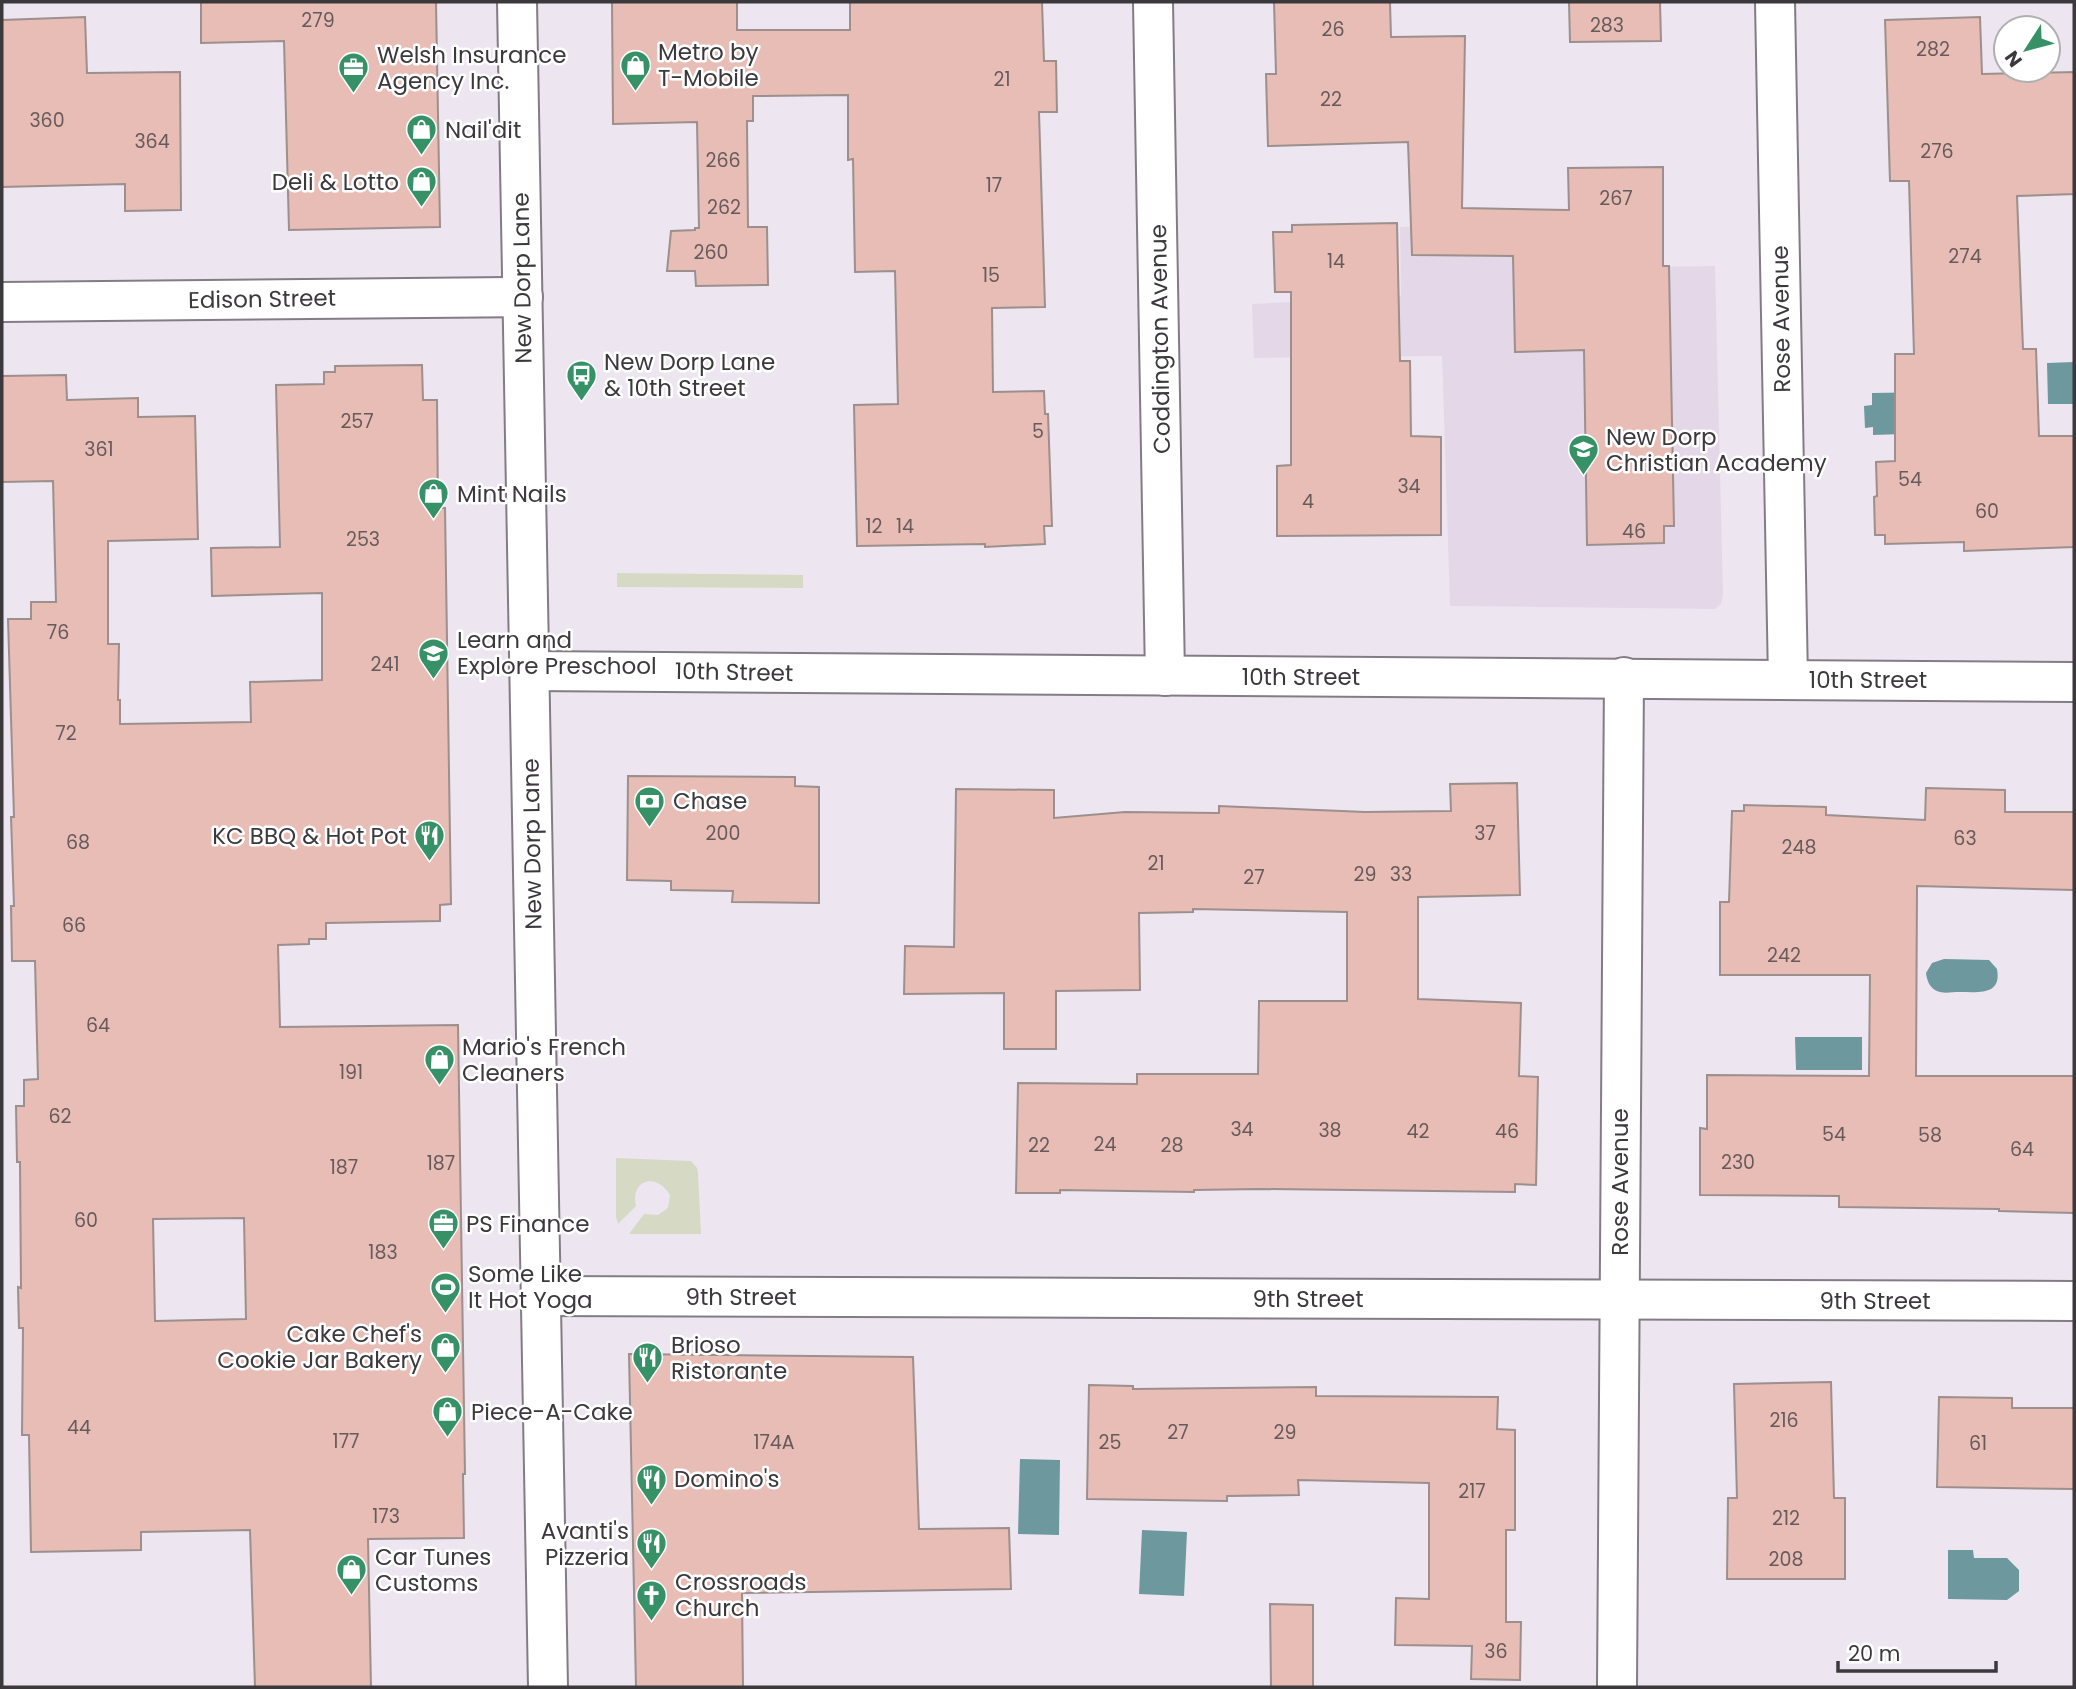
<svg xmlns="http://www.w3.org/2000/svg" width="2076" height="1689" viewBox="0 0 2076 1689" font-family="Poppins,sans-serif">
<style>
.built{fill:#e4d8e8}
.green{fill:#d6dac4}
.water{fill:#6c989e}
.building{fill:#e7bdb6;stroke:#9c8f8d;stroke-width:2;fill-rule:evenodd}
.lines{fill:none;stroke-linecap:round;stroke-linejoin:round}
.minor-casing{stroke:#837c85;stroke-width:42}
.minor{stroke:#fff;stroke-width:38}
.labels{text-anchor:middle;dominant-baseline:central;stroke-width:5;stroke-linejoin:round;paint-order:stroke}
.number-label{font-size:19px;fill:#675a5b}
.poi-label{font-size:23px;fill:#3c393d;stroke:#fff;text-anchor:start}
.street-label{font-size:23px;fill:#3c393d;stroke:#fff}
</style>
<rect width="100%" height="100%" fill="#ede6f0"/>
<path class="built" d="M1474,223L1473,256L1523,257V269L1715,266L1723,595L1721,604L1715,609L1450,606L1442,356L1254,358L1252,304L1401,296L1400,227Z"/>
<g class="green">
<path d="M617,573L803,575V588L617,587Z"/>
<path d="M616,1158L691,1161L697,1168L698,1173L701,1234H629L644,1214L658,1215L668,1208L670,1195C657,1172 630,1179 636,1206L618,1224L616,1217Z"/>
</g>
<g class="water">
<path d="M2074,362V404H2048L2047,363Z"/>
<path d="M1933,392L1934,433L1873,435V427L1865,428L1864,406L1872,405V393Z"/>
<path d="M1944,959L1989,960L1997,969C2002,996 1978,992 1959,992C1952,992 1943,994 1937,991C1930,988 1927,981 1926,973L1932,963Z"/>
<path d="M1795,1037H1862V1070H1796Z"/>
<path d="M1020,1459L1060,1460L1059,1535L1018,1534Z"/>
<path d="M1142,1530L1187,1532L1184,1596L1139,1594Z"/>
<path d="M1948,1550H1973L1974,1558H2007L2019,1570V1591L2007,1600L1948,1599Z"/>
</g>
<g class="building">
<path d="M201,2H436L440,227L289,230L284,41L201,43Z"/>
<path d="M612,2H737V30H850V2H1042L1044,61H1056L1057,112H1039L1045,307L992,308L993,392L1044,391L1045,414H1048L1052,526H1044L1045,544L985,547V544L857,546L854,405L898,404L895,271L855,272L853,159L848,160V95L753,96V121H747L748,227H767L768,285L696,286L695,271H667L671,231L695,230V228H699L697,122L613,124Z"/>
<path d="M1274,2H1390L1391,37L1465,36L1462,208L1569,210L1568,168L1663,167V266H1669L1674,526H1664V543L1587,545L1584,350L1515,352L1513,256L1412,255L1408,142L1268,146L1266,74H1276Z"/>
<path d="M1569,2H1660L1661,41L1570,42Z"/>
<path d="M85,17L87,73L180,72L181,210L125,211V184L2,187V20Z"/>
<path d="M1980,17L1982,74L2074,72V194L2017,196L2023,349H2036L2039,436H2074V547L1964,551V542L1885,544V535H1875L1874,497L1877,496L1876,462L1895,461V354H1914L1909,181H1890L1885,20Z"/>
<path d="M1397,223L1400,361H1410L1411,436L1441,437V535L1277,536V466L1291,465V292H1275L1273,232H1292V225Z"/>
<path d="M422,365L423,400H437L438,508H445L451,904L440,905V921L326,923V939H309V944L278,945L280,1027L458,1025L465,1474H463L464,1538L368,1539L371,1687H255L250,1530L141,1532V1550L31,1552L29,1435H22L23,1328H19L18,1287L21,1288L20,1162H17L16,1106H24V1080L38,1079L35,961H12L11,906H14L11,817H14L8,619H31V602H56L53,481L2,482V376L66,375L67,400L138,398V417L195,416L198,539L108,541V644H119L118,700H120V724L251,722L250,682L322,680V593L212,596L211,548L280,547L276,385L324,384V372H335V366ZM244,1218L246,1319L155,1321L153,1219Z"/>
<path d="M628,776L795,777V786L819,787V903L732,902L733,891L671,890V881L627,880Z"/>
<path d="M1517,783L1520,895L1418,897V999L1521,1003L1519,1076L1538,1077L1536,1185L1515,1184V1192L1260,1189L1194,1190V1192L1060,1190V1193H1016L1018,1083L1137,1084V1074H1258L1259,1001H1347V912L1193,909V912L1139,913L1140,990L1056,991V1049H1004V993L904,994L905,946L954,947L956,789L1054,790V818L1125,812L1219,813V806L1365,812L1451,811L1450,784Z"/>
<path d="M1926,788L2005,790V812H2074V890L1917,886L1916,1076H2074V1213L1999,1211V1209L1839,1207V1196L1700,1195V1128L1707,1129V1075L1869,1076L1870,975H1720V902H1729L1732,811H1744V805L1826,807V815L1925,820Z"/>
<path d="M629,1354L913,1357L919,1529L1009,1528L1011,1589L742,1593L743,1687H636Z"/>
<path d="M1831,1382L1834,1498H1845V1579H1727L1728,1498H1737L1734,1384Z"/>
<path d="M1089,1385L1133,1386V1389L1316,1387V1396L1498,1397L1497,1429L1515,1430V1530H1506V1622H1521L1520,1680L1471,1679L1472,1646L1395,1645L1396,1598L1429,1599V1483L1298,1480L1299,1495L1227,1496V1501L1087,1499Z"/>
<path d="M1939,1397L2012,1398V1408H2074V1489L1937,1487Z"/>
<path d="M1270,1604L1313,1605V1687H1271Z"/>
</g>
<g class="lines">
<defs>
<g id="minor">
<path d="M517,2L548,1687"/>
<path d="M1153,2L1165,676"/>
<path d="M1775,2L1788,679"/>
<path d="M2,302L523,297"/>
<path d="M529,671L2074,682"/>
<path d="M541,1296L2074,1301"/>
<path d="M1617,1687L1624,677"/>
</g>
</defs>
<use href="#minor" class="minor-casing"/>
<use href="#minor" class="minor"/>
</g>
<defs>
<symbol id="shop-pin" viewBox="-11 -11 22 30"><path d="M0 17L-7.5 6A9.5 9.5 0 1 1 7.5 6Z" fill="#369167" stroke="#fff"/><path d="M-5-2.5h2.3a2.7 3.5 0 0 1 5.4 0H5L5.5 6h-11ZM-1.5-2.5h3a1.5 2.3 0 0 0-3 0Z" fill="#fff"/></symbol>
<symbol id="office-pin" viewBox="-11 -11 22 30"><path d="M0 17L-7.5 6A9.5 9.5 0 1 1 7.5 6Z" fill="#369167" stroke="#fff"/><path d="M-6-3h4V-5.5h4V-3h4V5H-6ZM-1-4.5V-3h2v-1.5ZM-6 0V1H6V0Z" fill="#fff"/></symbol>
<symbol id="bus-pin" viewBox="-11 -11 22 30"><path d="M0 17L-7.5 6A9.5 9.5 0 1 1 7.5 6Z" fill="#369167" stroke="#fff"/><path d="M-5-6H5V4H4V6H2V4H-2V6H-4V4H-5ZM-3.5-4V0h7V-4ZM-3.5 1.2v1.5H-2V1.2ZM2 1.2v1.5H3.5V1.2Z" fill="#fff"/></symbol>
<symbol id="school-pin" viewBox="-11 -11 22 30"><path d="M0 17L-7.5 6A9.5 9.5 0 1 1 7.5 6Z" fill="#369167" stroke="#fff"/><path d="M0-5L7-2L0 1L-7-2ZM-4 1L0 2.5L4 1V4Q0 6-4 4Z" fill="#fff"/></symbol>
<symbol id="bank-pin" viewBox="-11 -11 22 30"><path d="M0 17L-7.5 6A9.5 9.5 0 1 1 7.5 6Z" fill="#369167" stroke="#fff"/><path d="M-6-4H6V4H-6ZM0-2.3a2.3 2.3 0 1 0 0 4.6a2.3 2.3 0 1 0 0-4.6Z" fill="#fff"/></symbol>
<symbol id="restaurant-pin" viewBox="-11 -11 22 30"><path d="M0 17L-7.5 6A9.5 9.5 0 1 1 7.5 6Z" fill="#369167" stroke="#fff"/><path d="M-5-6h1v4h1v-4h1v4h1v-4h1v5L-1.5 .5V6h-2V.5L-5-1ZM5-6V6H3V1.5H1.5Q1.5-4 5-6Z" fill="#fff"/></symbol>
<symbol id="stadium-pin" viewBox="-11 -11 22 30"><path d="M0 17L-7.5 6A9.5 9.5 0 1 1 7.5 6Z" fill="#369167" stroke="#fff"/><path d="M0-5a6.5 5 0 1 0 0 10a6.5 5 0 1 0 0-10ZM-3.5-1.8h7v3.6h-7Z" fill="#fff"/></symbol>
<symbol id="church-pin" viewBox="-11 -11 22 30"><path d="M0 17L-7.5 6A9.5 9.5 0 1 1 7.5 6Z" fill="#369167" stroke="#fff"/><path d="M-1.2-6h2.4v3.5h3.3v2.4h-3.3V6h-2.4V-.1h-3.3v-2.4h3.3Z" fill="#fff"/></symbol>
</defs>
<g fill-rule="evenodd">
<use href="#shop-pin" x="618" y="48" width="35" height="47"/>
<use href="#office-pin" x="336" y="50" width="35" height="47"/>
<use href="#shop-pin" x="404" y="112" width="35" height="47"/>
<use href="#shop-pin" x="404" y="164" width="35" height="47"/>
<use href="#bus-pin" x="564" y="358" width="35" height="47"/>
<use href="#school-pin" x="1566" y="432" width="35" height="47"/>
<use href="#shop-pin" x="416" y="476" width="35" height="47"/>
<use href="#school-pin" x="416" y="636" width="35" height="47"/>
<use href="#bank-pin" x="632" y="784" width="35" height="47"/>
<use href="#restaurant-pin" x="412" y="818" width="35" height="47"/>
<use href="#shop-pin" x="422" y="1042" width="35" height="47"/>
<use href="#office-pin" x="426" y="1206" width="35" height="47"/>
<use href="#stadium-pin" x="428" y="1270" width="35" height="47"/>
<use href="#shop-pin" x="428" y="1330" width="35" height="47"/>
<use href="#restaurant-pin" x="630" y="1340" width="35" height="47"/>
<use href="#shop-pin" x="430" y="1394" width="35" height="47"/>
<use href="#restaurant-pin" x="634" y="1462" width="35" height="47"/>
<use href="#restaurant-pin" x="634" y="1526" width="35" height="47"/>
<use href="#shop-pin" x="334" y="1552" width="35" height="47"/>
<use href="#church-pin" x="634" y="1578" width="35" height="47"/>
</g>
<g class="labels">
<g class="number-label">
<text x="318" y="20">279</text>
<text x="1607" y="25">283</text>
<text x="1333" y="29">26</text>
<text x="1933" y="49">282</text>
<text x="1002" y="79">21</text>
<text x="1331" y="99">22</text>
<text x="47" y="120">360</text>
<text x="152" y="141">364</text>
<text x="1937" y="151">276</text>
<text x="723" y="160">266</text>
<text x="994" y="185">17</text>
<text x="1616" y="198">267</text>
<text x="724" y="207">262</text>
<text x="711" y="252">260</text>
<text x="1965" y="256">274</text>
<text x="1336" y="261">14</text>
<text x="991" y="275">15</text>
<text x="357" y="421">257</text>
<text x="1038" y="431">5</text>
<text x="99" y="449">361</text>
<text x="1910" y="479">54</text>
<text x="1409" y="486">34</text>
<text x="1308" y="501">4</text>
<text x="1987" y="511">60</text>
<text x="874" y="526">12</text>
<text x="905" y="526">14</text>
<text x="1634" y="531">46</text>
<text x="363" y="539">253</text>
<text x="58" y="632">76</text>
<text x="385" y="664">241</text>
<text x="66" y="733">72</text>
<text x="723" y="833">200</text>
<text x="1485" y="833">37</text>
<text x="1965" y="838">63</text>
<text x="78" y="842">68</text>
<text x="1799" y="847">248</text>
<text x="1156" y="863">21</text>
<text x="1365" y="874">29</text>
<text x="1401" y="874">33</text>
<text x="1254" y="877">27</text>
<text x="74" y="925">66</text>
<text x="1784" y="955">242</text>
<text x="98" y="1025">64</text>
<text x="351" y="1072">191</text>
<text x="60" y="1116">62</text>
<text x="1242" y="1129">34</text>
<text x="1330" y="1130">38</text>
<text x="1418" y="1131">42</text>
<text x="1507" y="1131">46</text>
<text x="1834" y="1134">54</text>
<text x="1930" y="1135">58</text>
<text x="1105" y="1144">24</text>
<text x="1039" y="1145">22</text>
<text x="1172" y="1145">28</text>
<text x="2022" y="1149">64</text>
<text x="1738" y="1162">230</text>
<text x="441" y="1163">187</text>
<text x="344" y="1167">187</text>
<text x="86" y="1220">60</text>
<text x="383" y="1252">183</text>
<text x="1784" y="1420">216</text>
<text x="79" y="1427">44</text>
<text x="1178" y="1432">27</text>
<text x="1285" y="1432">29</text>
<text x="346" y="1441">177</text>
<text x="774" y="1442">174A</text>
<text x="1110" y="1442">25</text>
<text x="1978" y="1443">61</text>
<text x="1472" y="1491">217</text>
<text x="386" y="1516">173</text>
<text x="1786" y="1518">212</text>
<text x="1786" y="1559">208</text>
<text x="1496" y="1651">36</text>
</g>
<g class="poi-label">
<text x="658" y="52">Metro by<tspan x="658" dy="26">T-Mobile</tspan></text>
<text x="377" y="55">Welsh Insurance<tspan x="377" dy="26">Agency Inc.</tspan></text>
<text x="445" y="130">Nail'dit</text>
<text x="399" y="182" text-anchor="end">Deli &amp; Lotto</text>
<text x="604" y="362">New Dorp Lane<tspan x="604" dy="26">&amp; 10th Street</tspan></text>
<text x="1606" y="437">New Dorp<tspan x="1606" dy="26">Christian Academy</tspan></text>
<text x="457" y="494">Mint Nails</text>
<text x="457" y="640">Learn and<tspan x="457" dy="26">Explore Preschool</tspan></text>
<text x="673" y="801">Chase</text>
<text x="407" y="836" text-anchor="end">KC BBQ &amp; Hot Pot</text>
<text x="462" y="1047">Mario's French<tspan x="462" dy="26">Cleaners</tspan></text>
<text x="466" y="1224">PS Finance</text>
<text x="468" y="1274">Some Like<tspan x="468" dy="26">It Hot Yoga</tspan></text>
<text x="422" y="1334" text-anchor="end">Cake Chef's<tspan x="422" dy="26">Cookie Jar Bakery</tspan></text>
<text x="671" y="1345">Brioso<tspan x="671" dy="26">Ristorante</tspan></text>
<text x="471" y="1412">Piece-A-Cake</text>
<text x="674" y="1479">Domino's</text>
<text x="629" y="1531" text-anchor="end">Avanti's<tspan x="629" dy="26">Pizzeria</tspan></text>
<text x="375" y="1557">Car Tunes<tspan x="375" dy="26">Customs</tspan></text>
<text x="675" y="1582">Crossroads<tspan x="675" dy="26">Church</tspan></text>
</g>
<g class="street-label">
<text transform="translate(522 278) rotate(-91)">New Dorp Lane</text>
<text transform="translate(262 299) rotate(-1)">Edison Street</text>
<text transform="translate(1781 319) rotate(-91)">Rose Avenue</text>
<text transform="translate(1160 339) rotate(-91)">Coddington Avenue</text>
<text transform="translate(734 672) rotate(1)">10th Street</text>
<text x="1301" y="677">10th Street</text>
<text x="1868" y="680">10th Street</text>
<text transform="translate(532 844) rotate(-91)">New Dorp Lane</text>
<text transform="translate(1620 1182) rotate(-90)">Rose Avenue</text>
<text x="741" y="1297">9th Street</text>
<text x="1308" y="1299">9th Street</text>
<text x="1875" y="1301">9th Street</text>
</g>
</g>
<rect width="2076" height="1689" fill="none" stroke="#3c393d" stroke-width="7"/>
<g transform="translate(2027 49) rotate(234)"><circle r="33" fill="#ffffff" stroke="#b1b0b1" stroke-width="2"/>
<path d="M0-5L12 26L0 18L-12 26Z" fill="#369167"/>
<text y="-10" font-size="19" font-weight="bold" text-anchor="middle" fill="#3c393d">N</text>
</g>
<path d="M1838 1661v10h158v-10" fill="none" stroke="#3c393d" stroke-width="3.5"/>
<text x="1848" y="1661" font-size="21" fill="#3c393d" stroke="#ffffff" stroke-width="5" paint-order="stroke">20 m</text>
</svg>
